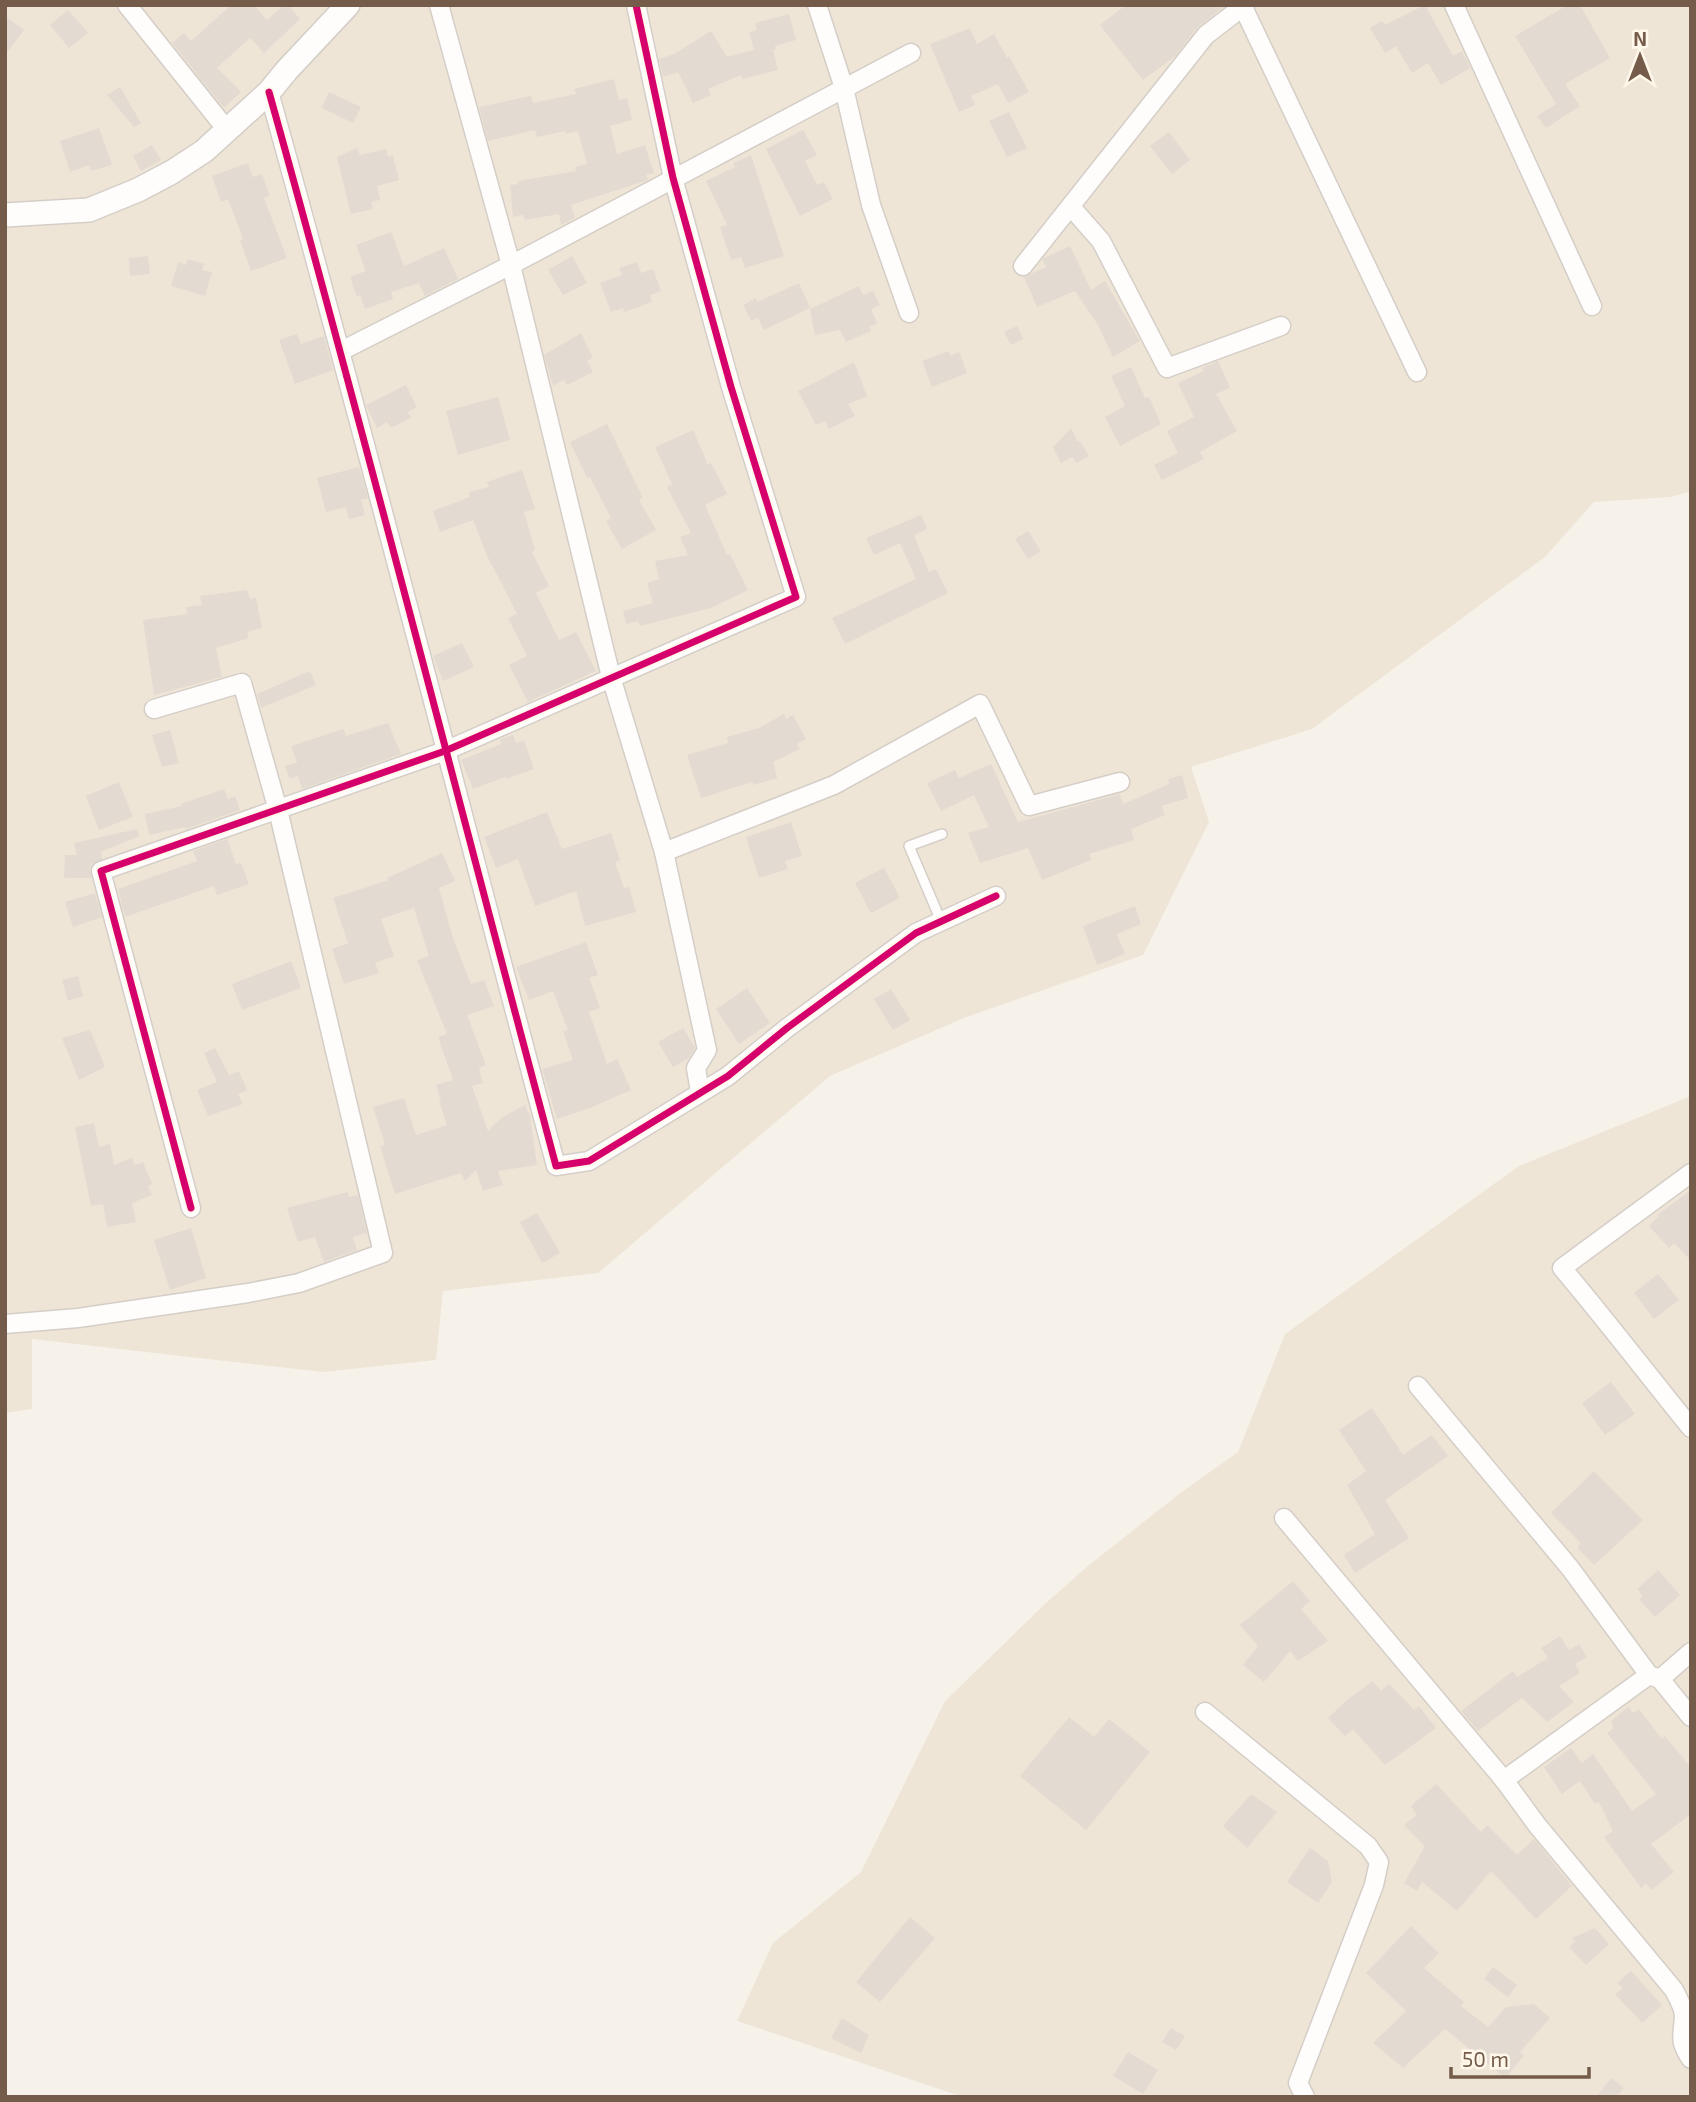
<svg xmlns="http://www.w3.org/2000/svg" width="1696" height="2102" viewBox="0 0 1696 2102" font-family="'Exo 2',sans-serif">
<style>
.residential{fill:#efe5d7}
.building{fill:#e3dbd1}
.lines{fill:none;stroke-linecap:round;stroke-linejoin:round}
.service-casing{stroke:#d4cec7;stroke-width:12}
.minor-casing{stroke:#d4cec7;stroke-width:21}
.tertiary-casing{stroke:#d4cec7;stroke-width:26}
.service{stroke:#fefdfc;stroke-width:9}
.minor{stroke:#fefdfc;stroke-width:18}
.tertiary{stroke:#fefdfc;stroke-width:23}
.cycleway-casing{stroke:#fff8ea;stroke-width:11}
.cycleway{stroke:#d6006c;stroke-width:7}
</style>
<rect width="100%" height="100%" fill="#f6f2ea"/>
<g class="residential">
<path d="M5,5H1691V491L1671,497L1594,502L1545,557L1312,729L1191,767L1209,822L1143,955L964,1018L830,1076L598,1273L443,1291L436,1360L323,1372L32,1339V1409L5,1413Z"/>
<path d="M1691,1096V2097H963L737,2021L773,1943L861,1872L945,1701L1046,1603L1089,1565L1183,1491L1238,1452L1285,1334L1519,1166Z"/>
</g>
<g class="building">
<path d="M231,5H254L267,20L284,5H288L300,19L264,53L250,38L217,68L241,92L224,108L172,43L184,33L191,41Z"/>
<path d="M1126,5H1226L1197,28L1174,57L1143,80L1100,25Z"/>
<path d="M1425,5L1453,56L1462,51L1470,68L1441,85L1428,63L1412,73L1396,46L1385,53L1370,28L1382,21L1385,25Z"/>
<path d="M1567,5H1580L1610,58L1565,84L1580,106L1546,128L1537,116L1556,104L1515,36Z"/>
<path d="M68,10L88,33L69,48L50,25Z"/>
<path d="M789,14L796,40L775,46L776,49L773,50L778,70L743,79L741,75L708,89L711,95L693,103L678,72L663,77L659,59L674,54L711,31L727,57L754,50L749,32L757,30L755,23Z"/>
<path d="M5,16L24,30L5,55Z"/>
<path d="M970,28L977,44L994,34L1007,58L1009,56L1029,92L1008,103L998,84L971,96L975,105L959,112L930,44Z"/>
<path d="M614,79L619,100L627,98L632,120L610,126L617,154L645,145L654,173L646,175L648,180L571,205L575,218L561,225L559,214L525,220L523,215L513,217L510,185L518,184V181L576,171L575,167L587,164L578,131L565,134V131L537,137L535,130L488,141L479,107L531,96L533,103L576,94L574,89Z"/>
<path d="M120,87L141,123L134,127L107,95Z"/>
<path d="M329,92L361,107L353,123L322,108Z"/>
<path d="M1009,112L1027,148L1007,157L989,121Z"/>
<path d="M99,128L112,165L91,171L89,165L70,172L60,141Z"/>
<path d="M803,130L817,155L805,161L817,185L824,182L833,199L800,216L766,149Z"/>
<path d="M1169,132L1190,160L1172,174L1150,146Z"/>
<path d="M152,145L161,160L141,171L133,156Z"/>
<path d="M357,148L360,155L386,149L388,157L393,156L399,180L377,186L380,200L371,202L373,209L351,214L337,157Z"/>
<path d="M751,155L784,256L745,268L741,257L731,260L720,227L727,225L706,181L735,167L733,163Z"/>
<path d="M248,163L253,177L262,174L270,196L264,198L287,258L251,271L240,240L243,239L228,199L221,202L212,176Z"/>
<path d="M391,232L404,266L444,248L458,279L425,296L419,283L391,292L393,299L365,309L360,295L357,297L350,277L366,271L356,245Z"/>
<path d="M1070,246L1091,290L1105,281L1140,341L1113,357L1098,325L1075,291L1037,307L1024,277L1046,267L1042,260L1044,258Z"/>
<path d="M148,256L150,274L130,276L129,258Z"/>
<path d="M572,256L587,283L563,295L548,270Z"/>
<path d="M188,259L204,264L202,270L212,272L205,296L171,286L178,262L186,265Z"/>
<path d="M637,262L641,273L653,269L661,291L650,295L652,302L624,312L623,308L611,312L600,283L622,275L619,268Z"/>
<path d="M799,283L810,308L764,330L758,318L751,321L743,305L756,298L757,302Z"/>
<path d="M859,286L863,295L873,291L880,305L871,309L877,323L869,327L871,331L846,342L840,330L815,335L810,309Z"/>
<path d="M1017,326L1023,339L1011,345L1004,332Z"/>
<path d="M581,333L593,358L587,361L593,372L567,385L564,380L553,386L544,355Z"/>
<path d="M297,334L301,344L324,336L333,370L295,384L279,340Z"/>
<path d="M949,351L951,356L959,352L967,373L932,387L922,361Z"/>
<path d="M1218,361L1230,388L1216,394L1237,431L1200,452L1204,459L1162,480L1154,465L1178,453L1167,431L1194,417L1178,383L1204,371L1202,368Z"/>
<path d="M854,362L867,396L848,404L855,416L829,429L825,421L816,425L798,391Z"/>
<path d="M1131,367L1145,398L1149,397L1161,424L1120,446L1105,417L1125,406L1111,376Z"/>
<path d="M406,385L417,407L408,412L411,418L391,428L387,422L377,428L366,405Z"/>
<path d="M498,397L510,440L458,455L446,411Z"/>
<path d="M607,424L643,498L639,500L656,530L622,549L606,521L611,518L590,477L587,478L570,442Z"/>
<path d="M1071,428L1078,442L1080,441L1089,456L1076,463L1073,457L1061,463L1053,447Z"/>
<path d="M693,430L708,465L711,463L727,494L705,505L727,555L730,554L748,590L711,608L640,626L638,621L626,624L623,611L653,603L647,583L659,579L655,561L688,555L680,537L691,533L667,487L672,484L655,447Z"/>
<path d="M359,467L368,498L361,500L365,515L349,519L346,507L326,512L317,478Z"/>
<path d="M522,470L535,509L524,512L535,550L532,552L549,586L536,593L559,640L576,632L596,671L528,702L509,665L527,656L508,618L517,614L492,565H491L473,520L440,532L433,511L470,497L469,492L489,487L487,482Z"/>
<path d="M921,515L927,529L914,535L929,572L936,569L948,593L845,644L832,618L916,579L900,543L874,555L866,538Z"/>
<path d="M1028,531L1041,551L1028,559L1015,539Z"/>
<path d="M247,590L250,599L256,598L262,628L247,632L249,638L216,648L222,677L154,695L143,620L187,614L186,607L202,605L200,596Z"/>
<path d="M462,643L474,667L443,681L433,656Z"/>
<path d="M310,671L316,685L261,708L257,694Z"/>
<path d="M784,714L786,719L793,715L806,739L797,744L800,749L773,762L777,778L753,785L752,782L701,798L687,755L728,743L727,737L759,728Z"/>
<path d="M388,723L401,754L302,789L298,776L290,779L285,766L297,762L291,746L343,729L346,736Z"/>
<path d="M170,730L179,763L162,767L152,735Z"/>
<path d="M513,735L516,743L524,740L534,769L506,779L505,777L473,789L461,760L501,744L500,739Z"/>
<path d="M991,764L1018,822L1120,794L1123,804L1169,784L1168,779L1182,775L1188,798L1161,806L1165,815L1131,829L1134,840L1089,854L1091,860L1042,880L1028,848L980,863L968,833L989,827L974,795L941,811L927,783L955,770L959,778Z"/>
<path d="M119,782L133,817L99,830L86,796Z"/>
<path d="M224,789L228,799L235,796L240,810L186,829L185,827L149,835L145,814L182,806L181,804Z"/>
<path d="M547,812L562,849L611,833L620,860L615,862L624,888L629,887L636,912L585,926L576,891L535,906L518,859L496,868L484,837Z"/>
<path d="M791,822L802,856L785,861L788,869L759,878L746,837Z"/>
<path d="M137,829L139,836L101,852L102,859L93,863L90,868L91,878H64L65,855H77L74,843Z"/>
<path d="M227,839L236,864L241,863L249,884L217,895L214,886L125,917L118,889L197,861L193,851Z"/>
<path d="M442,853L455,881L439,888L453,938L471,984L484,980L494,1006L467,1015L486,1065L479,1068L483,1083L472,1086L488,1131L501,1118L525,1105L530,1116L537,1165L498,1171L503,1185L483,1191L476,1170L465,1181L461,1173L395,1194L380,1146L385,1145L373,1107L404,1098L416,1135L447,1125L439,1101L441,1100L436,1085L453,1080L438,1037L447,1034L417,960L429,956L414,908L381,919L394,956L375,963L379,973L344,984L332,949L348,943L333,898L389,880L387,878Z"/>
<path d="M884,868L900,898L871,913L855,883Z"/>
<path d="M95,893L102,917L73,927L65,902Z"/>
<path d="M1135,906L1141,924L1117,934L1125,954L1097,965L1083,926Z"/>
<path d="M586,942L598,975L589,978L600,1008L589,1012L607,1064L617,1059L631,1090L590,1108L557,1119L542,1069L573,1060L563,1031L568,1030L553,991L529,1000L516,967Z"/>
<path d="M291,961L301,988L242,1010L232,984Z"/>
<path d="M78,976L83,996L68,1001L62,980Z"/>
<path d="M747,988L770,1023L739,1044L716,1009Z"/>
<path d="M891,989L910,1020L893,1030L874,999Z"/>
<path d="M683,1028L695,1048L689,1058L673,1067L658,1042Z"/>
<path d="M90,1030L105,1067L79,1080L62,1038Z"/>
<path d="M215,1048L229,1075L239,1071L247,1090L238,1094L243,1104L208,1116L197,1090L217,1082L204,1053Z"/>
<path d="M94,1123L99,1147L110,1144L114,1165L132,1158L135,1165L143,1162L152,1184L148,1186L152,1195L132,1203L136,1222L107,1227L103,1204L91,1206L75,1127Z"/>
<path d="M1691,1190V1261L1674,1243L1669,1248L1649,1226L1658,1217L1657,1215Z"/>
<path d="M348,1192L349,1197L358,1195L367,1233L353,1237L357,1250L324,1262L315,1237L298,1242L287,1208Z"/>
<path d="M537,1213L560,1253L542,1263L520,1222Z"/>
<path d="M191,1228L206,1278L170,1290L154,1240Z"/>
<path d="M1658,1274L1679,1300L1654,1319L1634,1293Z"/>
<path d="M1611,1382L1635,1414L1605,1435L1582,1403Z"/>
<path d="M1372,1408L1403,1455L1432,1435L1448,1456L1385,1500L1409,1538L1355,1573L1344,1555L1375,1534L1347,1485L1366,1471L1339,1430Z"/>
<path d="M1594,1471L1643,1520L1594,1565L1578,1549L1580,1542L1551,1513Z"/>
<path d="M1658,1570L1680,1595L1655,1617L1639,1599L1643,1596L1637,1589Z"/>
<path d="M1293,1581L1310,1601L1301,1609L1328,1641L1298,1661L1290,1651L1264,1682L1243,1665L1258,1646L1240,1625Z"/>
<path d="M1560,1636L1569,1650L1579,1644L1587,1657L1575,1664L1580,1673L1559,1686L1574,1702L1547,1722L1522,1698L1478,1731L1461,1711L1513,1671L1517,1677L1548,1658L1541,1648Z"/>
<path d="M1373,1681L1381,1691L1389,1684L1414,1710L1419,1706L1436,1728L1385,1765L1353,1729L1345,1736L1328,1718L1347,1700Z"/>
<path d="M1628,1707L1633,1713L1639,1709L1662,1739L1665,1736L1691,1768V1814L1651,1844L1674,1872L1651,1890L1646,1883L1641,1888L1604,1837L1613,1831L1599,1802L1595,1804L1580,1781L1562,1794L1544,1767L1571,1748L1582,1763L1593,1754L1632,1811L1656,1794L1607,1733L1614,1728L1611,1721Z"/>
<path d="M1069,1717L1094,1737L1109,1719L1150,1752L1086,1830L1020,1776Z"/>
<path d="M1436,1784L1481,1832L1487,1825L1517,1855L1534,1839L1572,1886L1536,1919L1491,1871L1457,1911L1422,1882L1417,1891L1404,1883L1425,1846L1404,1825L1417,1815L1411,1806Z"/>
<path d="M1251,1794L1277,1812L1247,1848L1223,1826Z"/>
<path d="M1310,1848L1328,1861L1332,1882L1318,1903L1287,1882Z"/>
<path d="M910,1917L935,1938L880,2002L856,1982Z"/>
<path d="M1411,1926L1439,1953L1424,1968L1464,2002L1461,2006L1488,2027L1506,2007L1534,2004L1550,2018L1520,2052L1524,2056L1505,2078L1445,2029L1403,2068L1373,2043L1406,2011L1366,1973Z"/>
<path d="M1595,1928L1609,1944L1586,1965L1569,1947L1575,1942L1572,1938Z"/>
<path d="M1493,1967L1517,1985L1508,1997L1484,1979Z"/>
<path d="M1631,1971L1662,2005L1642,2023L1615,1994L1623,1988L1617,1983Z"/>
<path d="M842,2018L869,2035L861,2053L831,2038Z"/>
<path d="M1171,2028L1185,2036L1176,2050L1162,2042Z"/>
<path d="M1128,2052L1158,2070L1143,2094L1113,2076Z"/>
<path d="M1611,2078L1624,2088L1617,2097H1596Z"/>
</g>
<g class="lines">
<defs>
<path id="service" d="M941,921L909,846L942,834"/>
<g id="minor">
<path d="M127,5L227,130"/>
<path d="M439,5L511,265L611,677L664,852L707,1050L696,1068L700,1092"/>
<path d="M817,5L844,88L871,205L909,313"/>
<path d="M1454,5L1592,306"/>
<path d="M1243,7L1417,372"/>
<path d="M269,92C369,449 460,808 556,1166L589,1161L728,1076L787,1028L916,933L996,896"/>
<path d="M1071,207L1101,241L1167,368L1281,326"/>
<path d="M1023,266L1206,35L1245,5"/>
<path d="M341,351L511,265L911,53"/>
<path d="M664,852L834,785L980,704L1029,806L1120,782"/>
<path d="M1691,1173L1562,1268C1606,1320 1648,1375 1691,1428"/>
<path d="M191,1208L101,871L445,751L796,597L731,387L673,178L636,5"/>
<path d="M5,1324L78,1318L248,1293L299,1283L383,1253L278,810L242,683L154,709"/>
<path d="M1418,1386L1570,1568L1649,1675L1660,1679L1691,1717"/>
<path d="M1284,1518L1504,1780L1537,1825L1674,1990C1678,1998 1684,2008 1684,2016C1683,2036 1678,2040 1691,2059"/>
<path d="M1660,1679L1691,1652"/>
<path d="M1205,1712L1368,1846L1379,1862L1374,1885L1298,2083L1305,2097"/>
<path d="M1504,1780L1649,1675"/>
</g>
<path id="tertiary" d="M5,215L89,210L138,190L172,172L204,151L269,92L287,70L348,5"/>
</defs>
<use href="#service" class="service-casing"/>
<use href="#minor" class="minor-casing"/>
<use href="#tertiary" class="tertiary-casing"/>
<use href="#service" class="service"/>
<use href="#minor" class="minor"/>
<use href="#tertiary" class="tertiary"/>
<defs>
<g id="cycleway">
<path d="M269,92C369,449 460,808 556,1166L589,1161L728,1076L787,1028L916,933L996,896"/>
<path d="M191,1208L101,871L445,751L796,597L731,387L673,178L636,5"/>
</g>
</defs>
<use href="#cycleway" class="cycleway-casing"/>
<use href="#cycleway" class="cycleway"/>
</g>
<rect width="1696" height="2102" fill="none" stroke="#745b4a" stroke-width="14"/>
<g transform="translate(1640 56)" stroke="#fff8ea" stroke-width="5" paint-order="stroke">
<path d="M0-5L12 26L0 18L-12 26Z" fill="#745b4a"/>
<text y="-10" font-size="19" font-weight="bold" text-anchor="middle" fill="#745b4a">N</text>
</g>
<path d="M1451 2067v10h138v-10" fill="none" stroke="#745b4a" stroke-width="3.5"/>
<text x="1462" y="2067" font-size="21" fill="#745b4a" stroke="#fff8ea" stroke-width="5" paint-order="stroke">50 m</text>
</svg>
